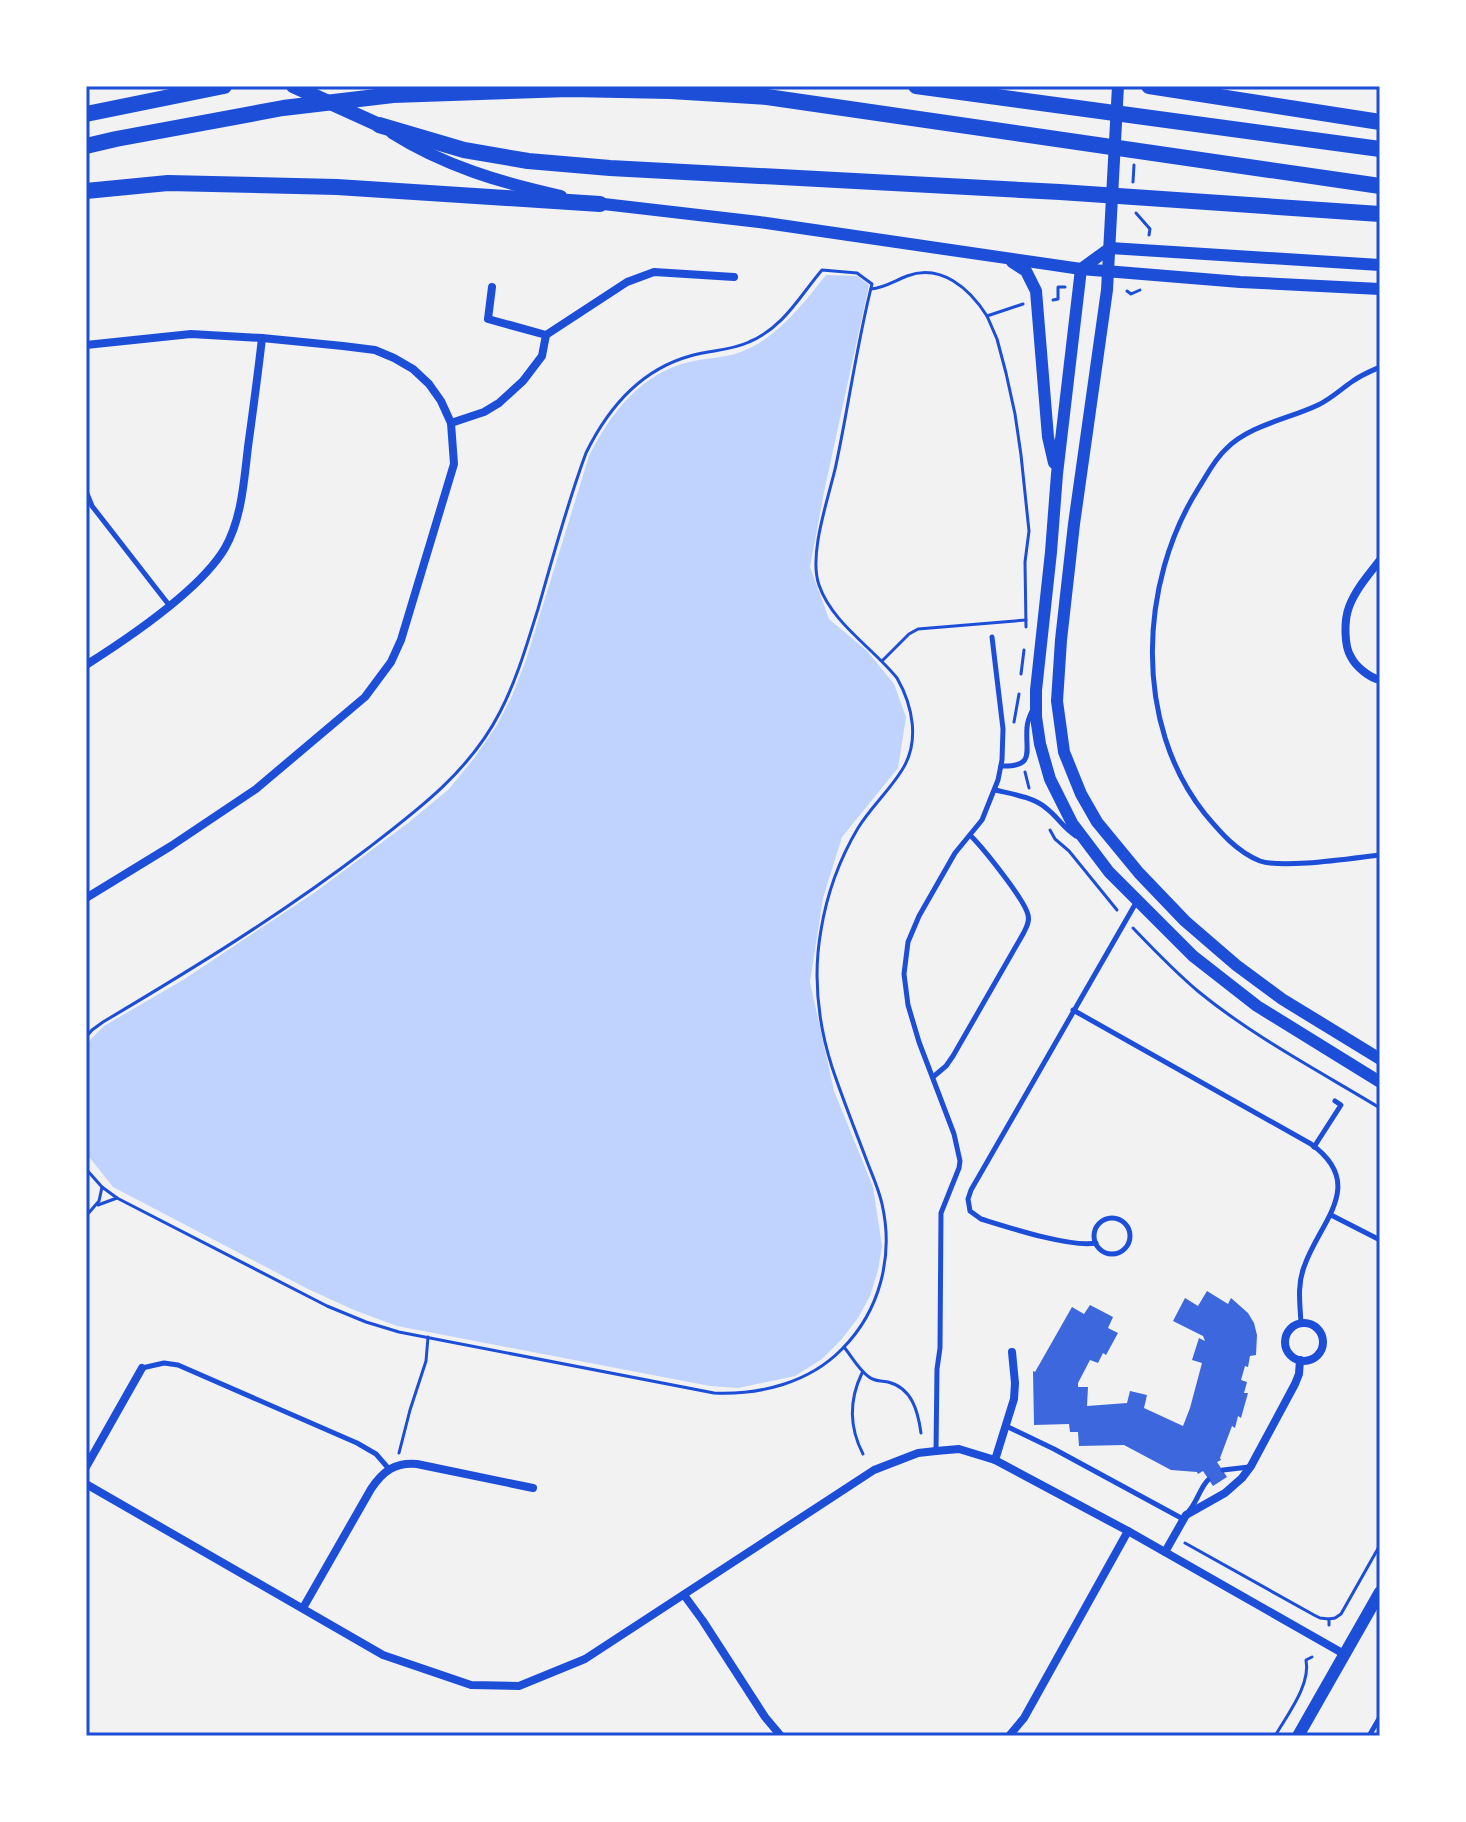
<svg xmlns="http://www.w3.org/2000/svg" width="1466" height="1822" viewBox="0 0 1466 1822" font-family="'Asap Condensed',sans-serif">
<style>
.water{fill:#bfd3fe}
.building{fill:#3d67dc}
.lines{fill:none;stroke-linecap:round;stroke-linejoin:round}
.path{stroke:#1d4ed8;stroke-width:3}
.service{stroke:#1d4ed8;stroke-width:5}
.minor{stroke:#1d4ed8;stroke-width:8}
.tertiary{stroke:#1d4ed8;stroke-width:12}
.secondary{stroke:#1d4ed8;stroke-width:14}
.motorway{stroke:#1d4ed8;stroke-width:16}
.neatline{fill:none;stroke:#1d4ed8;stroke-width:3}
</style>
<rect width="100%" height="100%" fill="#f2f2f2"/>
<path class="water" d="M826,275L857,276L869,285L824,492L810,567L829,619L867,651L894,684L906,717L898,768L842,837L823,898L810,982L834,1091L873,1187L882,1246L878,1270L870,1296L858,1318L841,1340L822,1359L795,1376L738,1388L710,1386L397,1326L354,1310L308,1289L113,1187L86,1153V1048L91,1039L104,1026L183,980L314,893L408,823L449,789L475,757L497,725L512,696L526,660L589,456C611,413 640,374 689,362C705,358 723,358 738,353C776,340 802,305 826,275Z"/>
<path class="building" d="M1207,1291L1228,1304L1231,1298L1248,1313L1254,1323L1257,1335L1256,1355L1250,1356L1248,1367L1245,1366L1241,1380L1247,1382L1244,1393H1248L1241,1418L1238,1416L1235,1428L1232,1426L1220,1458L1221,1460L1217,1462L1227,1477L1213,1486L1203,1471L1198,1474L1197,1472L1171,1470L1124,1445L1079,1446L1078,1432H1070L1069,1424L1034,1425L1033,1371L1035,1372L1072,1307L1084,1314L1090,1305L1113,1317L1108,1328L1118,1333L1106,1355L1103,1353L1098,1363L1090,1360L1078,1383V1387H1088L1087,1406L1127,1403L1130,1391L1147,1395L1144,1408L1183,1426L1190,1408L1202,1363L1192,1360L1199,1338L1205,1341L1203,1336L1173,1321L1185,1298L1198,1306Z"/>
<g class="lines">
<g class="path">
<path d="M1133,182L1134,165"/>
<path d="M1136,213L1150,229L1149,235"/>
<path d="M871,289C884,288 894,281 907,276C941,263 970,289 987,316L1023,304"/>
<path d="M1127,291L1131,294L1140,290"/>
<path d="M1053,300L1058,299V287H1065"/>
<path d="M987,316L997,339L1006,373L1015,414L1021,455L1029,531L1025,562L1026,627"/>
<path d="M883,660L909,634L918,629L1026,620"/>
<path d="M1021,674L1024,650"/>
<path d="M1014,722L1019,694"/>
<path d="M1025,772L1029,788"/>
<path d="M1050,830L1055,839L1069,851L1117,910"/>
<path d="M1133,928C1154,950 1175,972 1199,992C1254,1037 1319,1071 1380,1108"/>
<path d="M86,1037L92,1030L103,1022C194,968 282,914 367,849C418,810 470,771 500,712C517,679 527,644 538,609C553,557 567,504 586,453C608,408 640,370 690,356C709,350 730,351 749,342C784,327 799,297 822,270L857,273L872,284C857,343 849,404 836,465C829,497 808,554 819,585C832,623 872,647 897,678C913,706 920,742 902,770C889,791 871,807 858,828C839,860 827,893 821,930C813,975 818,1023 832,1067C843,1100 856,1132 868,1164C873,1177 879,1190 882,1204C894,1256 880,1311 842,1349C809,1383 760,1395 714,1393L399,1332L366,1322L327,1306L117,1198L102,1187"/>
<path d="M86,1169L102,1187L99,1201L86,1216"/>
<path d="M98,1205L117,1198"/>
<path d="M844,1347C852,1357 859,1370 869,1377C875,1382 880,1380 888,1382C912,1388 918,1411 921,1433"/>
<path d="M862,1373C849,1400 849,1427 863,1454"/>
<path d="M399,1453L410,1410L426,1361L428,1337"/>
<path d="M1185,1543L1314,1615L1320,1618L1329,1619"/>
<path d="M1329,1625V1619L1335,1618L1341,1614L1380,1545"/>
<path d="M1275,1736C1287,1715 1311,1685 1306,1660L1312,1657"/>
</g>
<g class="service">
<path d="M1380,367C1371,371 1361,375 1353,381C1341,389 1331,399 1318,405C1289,419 1249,425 1226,449C1214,460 1207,475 1198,489C1139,583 1133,724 1205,814C1220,832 1237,852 1260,861C1283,869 1353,858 1380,855"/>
<path d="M86,491L92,506L169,605"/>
<path d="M1001,766C1036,767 1025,752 1027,728C1027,721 1030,715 1033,709"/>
<path d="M995,790C1012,794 1033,797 1046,808C1058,817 1063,828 1076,836"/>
<path d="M1073,1010L1311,1144C1368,1185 1319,1222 1304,1267C1297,1285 1300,1304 1301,1323"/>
<path d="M933,1077L946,1066L953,1056L1023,934C1026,928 1030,922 1028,915C1025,900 983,848 970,835"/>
<path d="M1314,1147L1341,1105L1335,1101"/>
<path d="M1331,1215L1380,1240"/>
<circle cx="1112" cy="1236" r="18"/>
<path d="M1096,1243C1071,1248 1007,1227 981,1219L970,1211L968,1199L971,1190L1137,901"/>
<path d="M142,1368L164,1363L178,1365L357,1443L376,1454L389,1469"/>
<path d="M1006,1426L1054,1449L1183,1519"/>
<path d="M936,1451L937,1369L940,1348L941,1213L959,1168L960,1161L954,1134L919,1042L908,1005L904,974L908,942L919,916L955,853L982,820L998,780L1002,760L1003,729L992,637"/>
<path d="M1223,1470L1249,1467"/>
<path d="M1189,1511C1197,1502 1200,1488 1208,1480"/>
<path d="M1369,1736L1380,1717"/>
</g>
<g class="minor">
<path d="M546,335L627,282L654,272L734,277"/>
<path d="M86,345L191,334L262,338L343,346L375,350L394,358L413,369L429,384L441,401L451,423L454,464L401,640L391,662L365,697L256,789L171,846L86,898"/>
<path d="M451,423L484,412L499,403L523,381L542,356L546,335L488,319L492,287"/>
<path d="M1380,560C1369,574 1355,590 1349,607C1344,620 1344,646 1351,657C1356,667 1370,678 1380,680"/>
<path d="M86,665C127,639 201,589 225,548C242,518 244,480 248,447C253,410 258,374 262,338"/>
<circle cx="1304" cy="1342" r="19"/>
<path d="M995,1460L1014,1399L1015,1383L1012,1352"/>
<path d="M86,1467L142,1368"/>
<path d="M86,1484L383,1655L471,1685L519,1686L585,1659L874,1470L918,1453L936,1451L959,1449L995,1460L1128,1531L1344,1654"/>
<path d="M1165,1552L1186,1515L1225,1493L1242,1478L1251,1466L1295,1384L1299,1374L1300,1360"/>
<path d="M684,1595L703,1621L765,1717L781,1736"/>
<path d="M303,1608L371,1489C383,1471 395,1462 417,1464L533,1488"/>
<path d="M1009,1736L1024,1718L1128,1531"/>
</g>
<g class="tertiary">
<path d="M1118,86L1107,290L1074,524L1061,640L1057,701L1064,752L1081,794L1097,822L1139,873L1185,921L1236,965L1282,999L1380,1059"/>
<path d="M392,133C444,166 502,183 561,196"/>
<path d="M595,203L759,222L1081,269L1240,282L1380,289"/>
<path d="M1110,248L1081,269L1057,474L1051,552L1036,690V717L1040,744L1050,779L1072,823L1109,872L1193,956L1257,1006L1380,1082"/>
<path d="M1110,248L1380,265"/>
<path d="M1012,262L1026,271L1036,291L1048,437L1054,463"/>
<path d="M1298,1736L1380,1592"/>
</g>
<path class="secondary" d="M293,86L379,125"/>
<g class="motorway">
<path d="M916,86L1380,149"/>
<path d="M1149,86L1380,122"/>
<path d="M86,114L224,86"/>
<path d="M379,125L464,150L528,161L610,168L1060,192L1380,214"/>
<path d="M86,146L116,139L283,108L393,95L569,89L670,91L767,97L1380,186"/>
<path d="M86,191L168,183L337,187L600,204"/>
</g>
</g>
<rect width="1466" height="1822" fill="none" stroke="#ffffff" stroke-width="176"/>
<rect x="88" y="88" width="1290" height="1646" class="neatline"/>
</svg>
